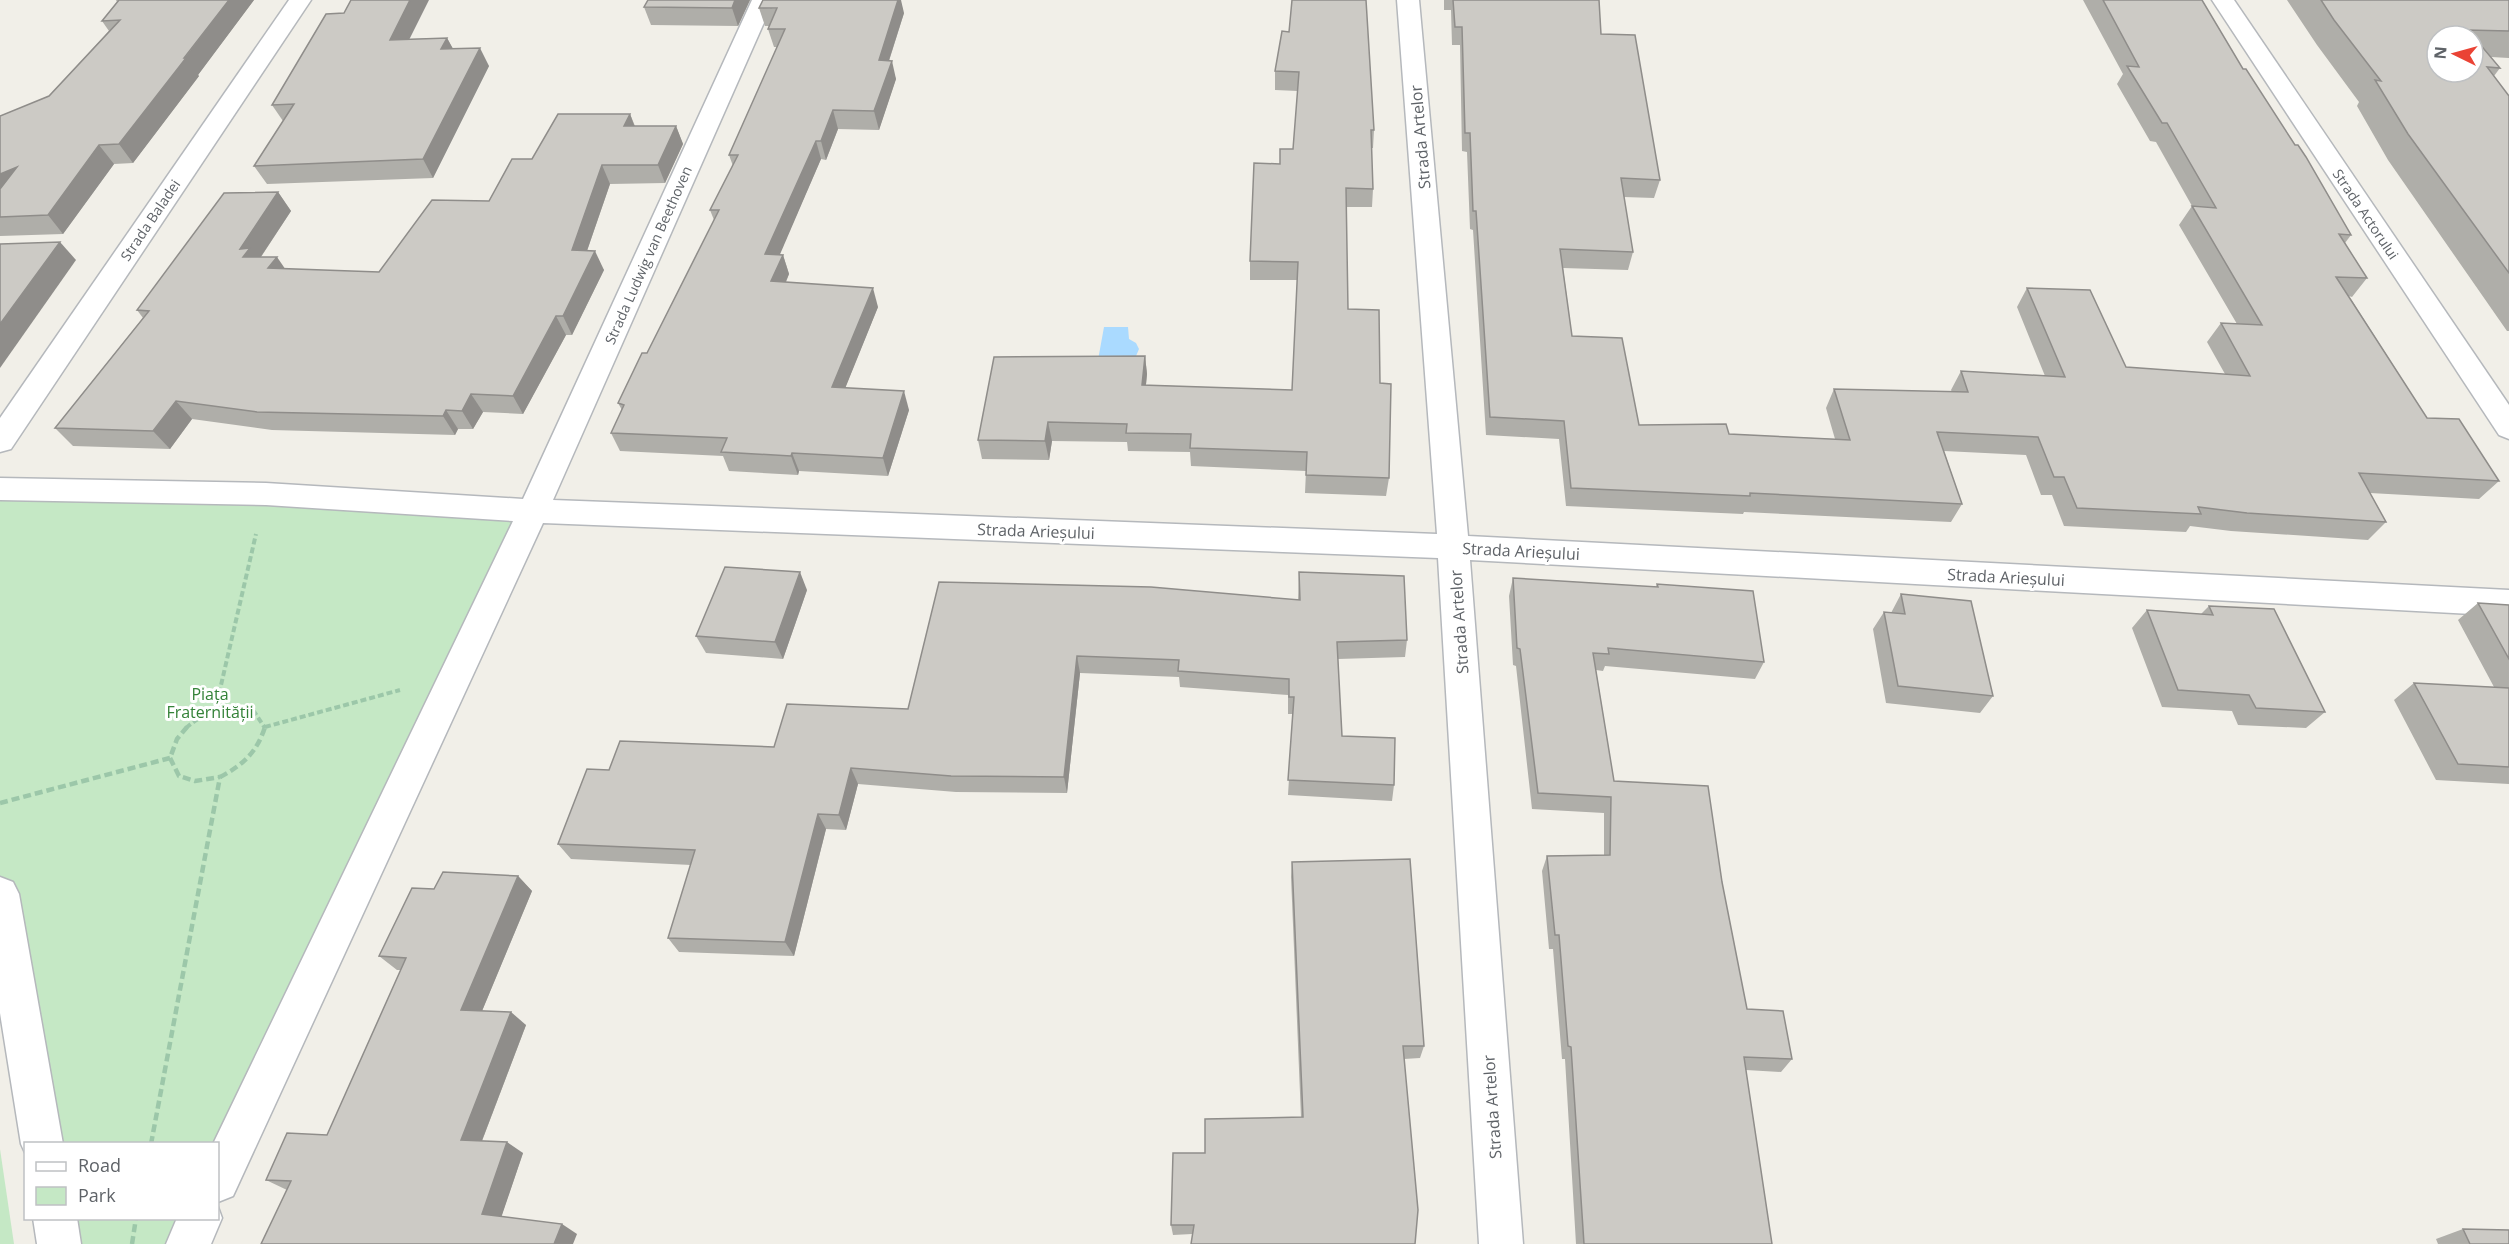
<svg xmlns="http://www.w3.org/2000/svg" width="2509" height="1244" viewBox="0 0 2509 1244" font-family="'Open Sans',sans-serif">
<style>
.green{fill:#c5e8c5}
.water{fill:#aadaff}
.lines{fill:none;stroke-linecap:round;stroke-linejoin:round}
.minor-casing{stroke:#b5b8bc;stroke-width:3}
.path-far1{stroke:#9cc7a9;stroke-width:4;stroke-dasharray:6 3;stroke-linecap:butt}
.path{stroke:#9cc7a9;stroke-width:4.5;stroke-dasharray:8 4;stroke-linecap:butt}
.minor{fill:#fff;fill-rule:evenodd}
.wall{fill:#afaea9}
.shaded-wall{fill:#8f8d8a}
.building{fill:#cccac5;stroke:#8f8d8a;stroke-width:1.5}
.labels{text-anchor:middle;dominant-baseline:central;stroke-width:6;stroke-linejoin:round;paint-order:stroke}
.far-street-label{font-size:14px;fill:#5f6368;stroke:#fff}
.street-label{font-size:16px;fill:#5f6368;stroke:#fff}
.park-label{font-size:16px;fill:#348238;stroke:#fff}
</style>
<rect width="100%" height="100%" fill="#f1efe8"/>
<g class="green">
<path d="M0,489L533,511L218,1181V1144L42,1143L0,894Z"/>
<path d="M0,1149L14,1244H0Z"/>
<path d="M55,1219H200L188,1244H59Z"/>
</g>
<path class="water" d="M1104,327H1128L1129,339L1136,343L1139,349L1136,356L1096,371Z"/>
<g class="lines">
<defs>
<g id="minor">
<path d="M289,0H311L11,449L0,452V418Z"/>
<path d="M752,0H774L553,500L1437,534L1397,0H1419L1468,536L2509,590V616L1470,560L1523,1244H1479L1438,558L543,523L233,1196L218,1202V1144H213L513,521L266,505L0,500V478L266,483L523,499Z"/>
<path d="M2212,0H2234L2509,405V439L2499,435Z"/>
<path d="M0,877L13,882L19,894L63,1144H26V1155L21,1144L0,1013Z"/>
<path d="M218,1207L222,1218L211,1244H166L177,1218H218Z"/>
<path d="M33,1218H77L81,1244H37Z"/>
</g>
</defs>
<use href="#minor" class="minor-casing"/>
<g class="path-far1">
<path d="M215,711L256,534"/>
<path d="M265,727L400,690"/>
<path d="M186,728C205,711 228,706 253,710L265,728"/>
</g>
<g class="path">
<path d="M187,727L177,739L170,758L179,776L195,781L220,777"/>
<path d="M220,777C243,765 257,752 265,727"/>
<path d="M0,803L170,758"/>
<path d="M151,1144L220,777"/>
<path d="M132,1244L136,1218"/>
</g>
<use href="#minor" class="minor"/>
</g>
<g class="wall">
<path d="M116,0H254L198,75L199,76L133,163L114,164L63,234L0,236V116L49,96L109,31L102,21L117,2Z"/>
<path d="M750,0L738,26L651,25L644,7Z"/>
<path d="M1444,0H1599L1601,34L1660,180L1654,198L1624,197L1633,252L1628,270L1563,268L1572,336L1639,425L1729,434L1835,439L1826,408L1834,389L1952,392L1951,390L1961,371L2045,376L2017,307L2027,288L2126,367L2225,374L2207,342L2221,323L2237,324L2179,225L2192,206L2156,142L2150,141L2117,84L2123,74L2083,0H2202L2243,69L2351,235L2345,243L2367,278L2352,297L2349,296L2427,418L2499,481L2479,499L2370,493L2386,522L2368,540L2231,531L2190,526L2186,532L2064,526L2052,495H2041L2026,455L1944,451L1962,504L1951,522L1744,512L1743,514L1566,506L1559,439L1486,435L1473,230L1470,229L1467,152L1462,151L1460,45H1452L1451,10H1444Z"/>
<path d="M2287,0H2509V58L2491,57L2500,68L2494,76L2509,96V331H2507L2388,160L2357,106L2359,102L2317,45Z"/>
<path d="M759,8L904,13L889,61L896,79L879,130L838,129L826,160L821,159L779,255H783L789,274L786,282L878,307L845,388L909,410L888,476L799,471L798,475L729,471L723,456L620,451L611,433L622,410L618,403L647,353L714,220L710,210L733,166L729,155L777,47H774L768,29L769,26H765Z"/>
<path d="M1282,31L1374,130L1373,148H1371L1373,189L1372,207H1346L1348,309L1380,383L1389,478L1386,496L1305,493L1306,471L1191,466L1190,452L1128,451L1127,442L1052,441L1049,460L982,459L978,440L1145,356L1147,374L1146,385L1292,390L1298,280H1250V261L1293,149L1298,91L1275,90V71Z"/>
<path d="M447,38L453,49L489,66L433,178L267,184L254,166L283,121L272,105L409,39Z"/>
<path d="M630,114L635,126H676L683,144L665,183L610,184L587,251L604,270L572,335H566L523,414L483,412L473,429H458L455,435L272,430L192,419L170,449L73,446L55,428L143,318L137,310L278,192L291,211L261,257L285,269L379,272L489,201L532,159Z"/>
<path d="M1299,572L1407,640L1405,657L1338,659L1342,736L1394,785L1392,801L1288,795L1293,714H1288V695L1180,687L1179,677L1080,673L1067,793L956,792L858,784L846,830L826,829L794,956L679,952L668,938L691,865L571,859L558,844L609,770L774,747L908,709L939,582L1298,600Z"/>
<path d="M1513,578L1656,587L1657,584L1764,662L1755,679L1605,666L1603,671L1596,670L1614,781L1722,882L1747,1009L1792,1059L1781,1072L1746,1070L1772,1244H1576L1565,1059H1562L1553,949H1549L1542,871L1547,856L1604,855V813L1532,809L1516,666L1513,665L1509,596Z"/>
<path d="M807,590L783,659L706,653L696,636Z"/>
<path d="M1901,594L1993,696L1980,713L1886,703L1873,629L1884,612L1891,613Z"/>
<path d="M2478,603L2509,605V784L2436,780L2394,700L2414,683L2494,687L2458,620Z"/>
<path d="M2209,606L2325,712L2306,728L2238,725L2232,711L2162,707L2132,628L2147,610L2201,614Z"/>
<path d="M1292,862L1424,1046L1420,1058L1404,1059L1192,1234L1173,1235L1171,1225L1205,1153L1301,1117L1291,877Z"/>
<path d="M518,876L532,891L482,1011L526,1025L482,1141L523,1153L501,1217L577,1234L287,1190L266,1180L327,1135L401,970H397L379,956L434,889Z"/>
<path d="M2463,1229L2509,1244H2438L2436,1239Z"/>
</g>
<g class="shaded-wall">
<path d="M229,0H254L198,75L199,76L133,163L119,144Z"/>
<path d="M410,0H429L400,58L390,40Z"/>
<path d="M735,0H750L738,26L732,8Z"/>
<path d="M893,0H901L904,13L883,79L879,60Z"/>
<path d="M447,38L457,56L441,49Z"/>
<path d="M480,48L489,66L433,178L423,159Z"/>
<path d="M892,61L896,79L879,130L874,111Z"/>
<path d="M833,110L838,129L826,160L821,141Z"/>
<path d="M630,114L637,133L624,126Z"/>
<path d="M676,126L683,144L665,183L658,165Z"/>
<path d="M816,141L821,159L772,273L765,254Z"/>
<path d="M99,145L114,164L63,234L48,215Z"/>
<path d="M602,165L610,184L581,268L572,250Z"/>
<path d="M17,167L0,199V174Z"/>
<path d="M278,192L291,211L258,261L243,257L240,249Z"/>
<path d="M60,242L76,260L0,368V324Z"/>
<path d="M595,251L604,270L572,335L563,316Z"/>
<path d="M783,255L789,274L778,300L771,281Z"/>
<path d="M277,257L290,276L268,268Z"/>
<path d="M873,288L878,307L838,406L832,387Z"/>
<path d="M556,316L566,335L523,414L513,396Z"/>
<path d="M1145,356L1147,374L1144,403L1142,385Z"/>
<path d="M904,391L909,410L888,476L883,458Z"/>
<path d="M471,394L483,412L473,429L462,411Z"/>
<path d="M176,401L192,419L170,449L153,431Z"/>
<path d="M446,410L458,429L455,435L443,416Z"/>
<path d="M1048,422L1052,441L1049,460L1045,441Z"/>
<path d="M792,453L799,471L798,475L791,456Z"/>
<path d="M800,572L807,590L783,659L775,642Z"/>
<path d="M1077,656L1080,673L1067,793L1064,777Z"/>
<path d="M851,768L858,784L846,830L839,815Z"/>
<path d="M818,814L826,829L794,956L785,942Z"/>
<path d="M518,876L532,891L477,1023L461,1010Z"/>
<path d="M511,1012L526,1025L478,1151L461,1140Z"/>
<path d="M507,1142L523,1153L499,1224L482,1214Z"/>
<path d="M562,1224L577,1234L573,1244H554Z"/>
</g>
<g class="building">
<path d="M119,0H229L184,58H186L119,144L99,145L48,215L0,217V189L17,167L0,174V116L49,96L120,20L102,21Z"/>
<path d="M351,0H410L390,40L447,38L441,49L480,48L423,159L254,166L294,104L272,105L326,14L344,13Z"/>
<path d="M648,0H735L732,8L644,7Z"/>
<path d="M763,0H898L879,60L892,61L874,111L833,110L821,141H816L765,254L783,255L771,281L873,288L832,387L904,391L883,458L792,453L791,456L721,452L727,438L611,433L624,405L618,403L642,353H647L719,210H710L738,155H729L785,29H768L777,8H759Z"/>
<path d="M1292,0H1366L1374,130H1371L1373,189L1346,188L1348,309L1379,310L1380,383L1391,384L1389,478L1306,475L1307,452L1190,448L1191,434L1126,433L1127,424L1048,422L1045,441L978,440L994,357L1145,356L1142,385L1292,390L1298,262L1250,261L1254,163L1280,164V149H1293L1299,72L1275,71L1282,31L1289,32Z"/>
<path d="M1453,0H1599L1601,34L1635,35L1660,180L1621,178L1633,252L1560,249L1572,336L1622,338L1639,425L1726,424L1729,434L1850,440L1834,389L1968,392L1961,371L2065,377L2027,288L2090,290L2126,367L2250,376L2221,323L2262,325L2192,206L2216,208L2167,123H2162L2127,66L2139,67L2103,0H2202L2243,69H2246L2295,145H2298L2306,157L2351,235L2339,234L2367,278L2336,277L2427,418L2459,419L2499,481L2359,473L2386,522L2247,513L2198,507L2201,514L2077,508L2064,477H2054L2038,437L1937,432L1962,504L1750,493V496L1571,488L1564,421L1490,417L1476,211H1473L1470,133H1465L1462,27H1455Z"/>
<path d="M2321,0H2509V31L2468,30L2473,36H2437V72H2473V36L2500,68L2487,67L2509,96V273L2408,134L2375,80L2381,81L2334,20Z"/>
<path d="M558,114H630L624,126H676L658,165H602L572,250L595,251L563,316H556L513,396L471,394L462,411L446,410L443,416L257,412L176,401L153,431L55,428L149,311L137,310L224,193L278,192L240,249L250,248L243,257H277L268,268L379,272L432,200L489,201L512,159H532Z"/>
<path d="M60,242L0,324V244Z"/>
<path d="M725,567L800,572L775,642L696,636Z"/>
<path d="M1299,572L1404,576L1407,640L1337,642L1342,736L1395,738L1394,785L1288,780L1294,697H1289V679L1178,671L1179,660L1077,656L1064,777L951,776L851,768L839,815L818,814L785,942L668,938L695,850L558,844L587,769L609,770L620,741L774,747L787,704L908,709L939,582L1151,587L1300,600Z"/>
<path d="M1513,578L1658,587L1657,584L1753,591L1764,662L1608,648L1609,654L1593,653L1614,781L1708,786L1722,882L1747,1009L1783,1011L1792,1059L1744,1057L1772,1244H1584L1571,1047L1568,1046L1559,935H1555L1547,856L1610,855L1611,797L1538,793L1520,649L1517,648Z"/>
<path d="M1901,594L1971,601L1993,696L1898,686L1884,612L1905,614Z"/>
<path d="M2478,603L2509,605V659Z"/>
<path d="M2209,606L2274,609L2325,712L2256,708L2249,695L2178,690L2147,610L2213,615Z"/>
<path d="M2414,683L2509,688V767L2458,764Z"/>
<path d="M1410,859L1424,1046H1403L1418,1210L1415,1244H1191L1194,1225H1171L1173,1153H1205V1119L1303,1117L1292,862Z"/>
<path d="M443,872L518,876L461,1010L511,1012L461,1140L507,1142L482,1214L562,1224L554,1244H261L291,1181L266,1180L287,1133L327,1135L406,958L379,956L412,888L434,889Z"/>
<path d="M2463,1229L2509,1230V1244H2470Z"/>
</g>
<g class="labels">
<g class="far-street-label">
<text transform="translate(2366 214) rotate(56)">Strada Actorului</text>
<text transform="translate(150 220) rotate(-56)">Strada Baladei</text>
<text transform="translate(648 255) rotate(-66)">Strada Ludwig van Beethoven</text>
</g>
<g class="street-label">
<text transform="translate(1420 137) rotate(-95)">Strada Artelor</text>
<text transform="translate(1036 531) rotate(2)">Strada Arieșului</text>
<text transform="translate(1521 551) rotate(3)">Strada Arieșului</text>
<text transform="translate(2006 577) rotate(3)">Strada Arieșului</text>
<text transform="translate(1459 622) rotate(-94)">Strada Artelor</text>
<text transform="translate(1492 1107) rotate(-94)">Strada Artelor</text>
</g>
<g class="park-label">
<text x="210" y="694">Piața<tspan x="210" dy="18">Fraternității</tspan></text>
</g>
</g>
<rect x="24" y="1142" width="195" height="78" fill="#ffffff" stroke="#bfc1c3" stroke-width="1.5"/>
<rect x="36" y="1162" width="30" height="9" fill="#ffffff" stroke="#bfc1c3" stroke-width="1.5"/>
<text x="78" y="1172" font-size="18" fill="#5f6368">Road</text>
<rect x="36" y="1187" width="30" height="18" fill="#c5e8c5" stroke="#bfc1c3" stroke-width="1.5"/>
<text x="78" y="1202" font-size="18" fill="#5f6368">Park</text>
<g transform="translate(2455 54) rotate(275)"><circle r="28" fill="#ffffff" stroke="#bfc1c3" stroke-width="1.5"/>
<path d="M0-4.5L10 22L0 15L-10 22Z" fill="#ea4335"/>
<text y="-9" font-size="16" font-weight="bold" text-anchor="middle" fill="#5f6368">N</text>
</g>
</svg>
